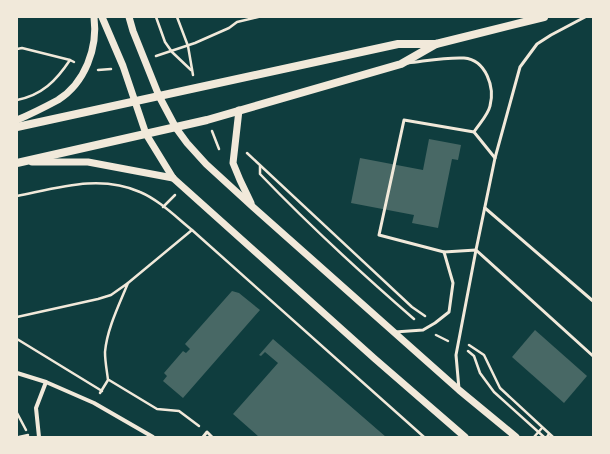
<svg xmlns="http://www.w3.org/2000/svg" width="610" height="454" viewBox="0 0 610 454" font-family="'Source Serif 4',serif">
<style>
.building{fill:#486865}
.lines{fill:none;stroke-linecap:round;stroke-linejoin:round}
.path{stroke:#f1e9da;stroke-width:2.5}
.service{stroke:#f1e9da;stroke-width:3}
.minor{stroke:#f1e9da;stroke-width:4}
.tertiary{stroke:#f1e9da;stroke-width:7}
.secondary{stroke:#f1e9da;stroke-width:8}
</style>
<rect width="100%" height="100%" fill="#0f3d3e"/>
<g class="building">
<path d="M429,139L461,145L458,160L452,159L438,228L412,223L414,215L351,203L360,158L423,170Z"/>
<path d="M232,291L239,293L260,310L183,398L163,381L167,376L164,373L183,351L186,353L190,349L185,344Z"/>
<path d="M535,330L587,376L564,403L512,357Z"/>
<path d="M273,339L386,437H259L233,414L278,363L265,352L261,356L259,355Z"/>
</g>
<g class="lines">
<g class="path">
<path d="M156,17L165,42L172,52L191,70"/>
<path d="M177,17L188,46L193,75"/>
<path d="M17,49L22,48L70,60"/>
<path d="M156,56L195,43L229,28L237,22L258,17"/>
<path d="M98,70L111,69"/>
<path d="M17,100C42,95 56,81 70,60L74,62"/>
<path d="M212,131L219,149"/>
<path d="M247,153L412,307L425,316"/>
<path d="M260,166V174C309,225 361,273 414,319"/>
<path d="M17,196C57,188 100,174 140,192C159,200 176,217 192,230L424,437"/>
<path d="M163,207L175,195"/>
<path d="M128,283L192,230"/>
<path d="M17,317L98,299L111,295L128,283C119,305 107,329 105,352C105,362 107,371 108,380L100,393"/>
<path d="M436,335L448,341"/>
<path d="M17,339L102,391"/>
<path d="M469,345L484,355L500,388L553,437"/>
<path d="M468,351L474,356L480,373L494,392L544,437"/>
<path d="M109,380L157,409L179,411L199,426"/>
<path d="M17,413L26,430"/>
<path d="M19,437L28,435"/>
<path d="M534,437L542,428"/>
<path d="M547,437L549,434"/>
</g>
<g class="service">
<path d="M408,63C426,61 446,57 464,58C486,60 495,87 490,106C488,115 479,124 474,132"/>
<path d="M495,158L474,132L404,120L379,235L444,252L476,250L593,356"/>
<path d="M485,208L593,301"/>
<path d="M395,332L423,330L435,323L449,312L453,283L444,252"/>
<path d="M459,389L456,355L476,250L495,158L520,67L537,44L551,35L585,17"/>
<path d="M203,437L207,432L212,437"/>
</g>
<g class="minor">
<path d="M17,373L46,382L94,403L153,437"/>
<path d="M39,437L36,408L46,382"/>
</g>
<g class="tertiary">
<path d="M102,17L123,66L146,134L173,178L375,359L465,437"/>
<path d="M129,17L133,31L159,96L176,128L187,143L206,164L253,207L459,390L516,437"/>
<path d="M239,110L233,163L240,180L251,203"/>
<path d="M17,120C31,114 45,107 58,100C85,83 98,48 94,17"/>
<path d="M32,162H88L173,178"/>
</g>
<g class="secondary">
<path d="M17,127L398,44H436L544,17"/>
<path d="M17,163L207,120L401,64L436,44"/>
</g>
</g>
<rect width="610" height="454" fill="none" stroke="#f1e9da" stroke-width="36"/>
</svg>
